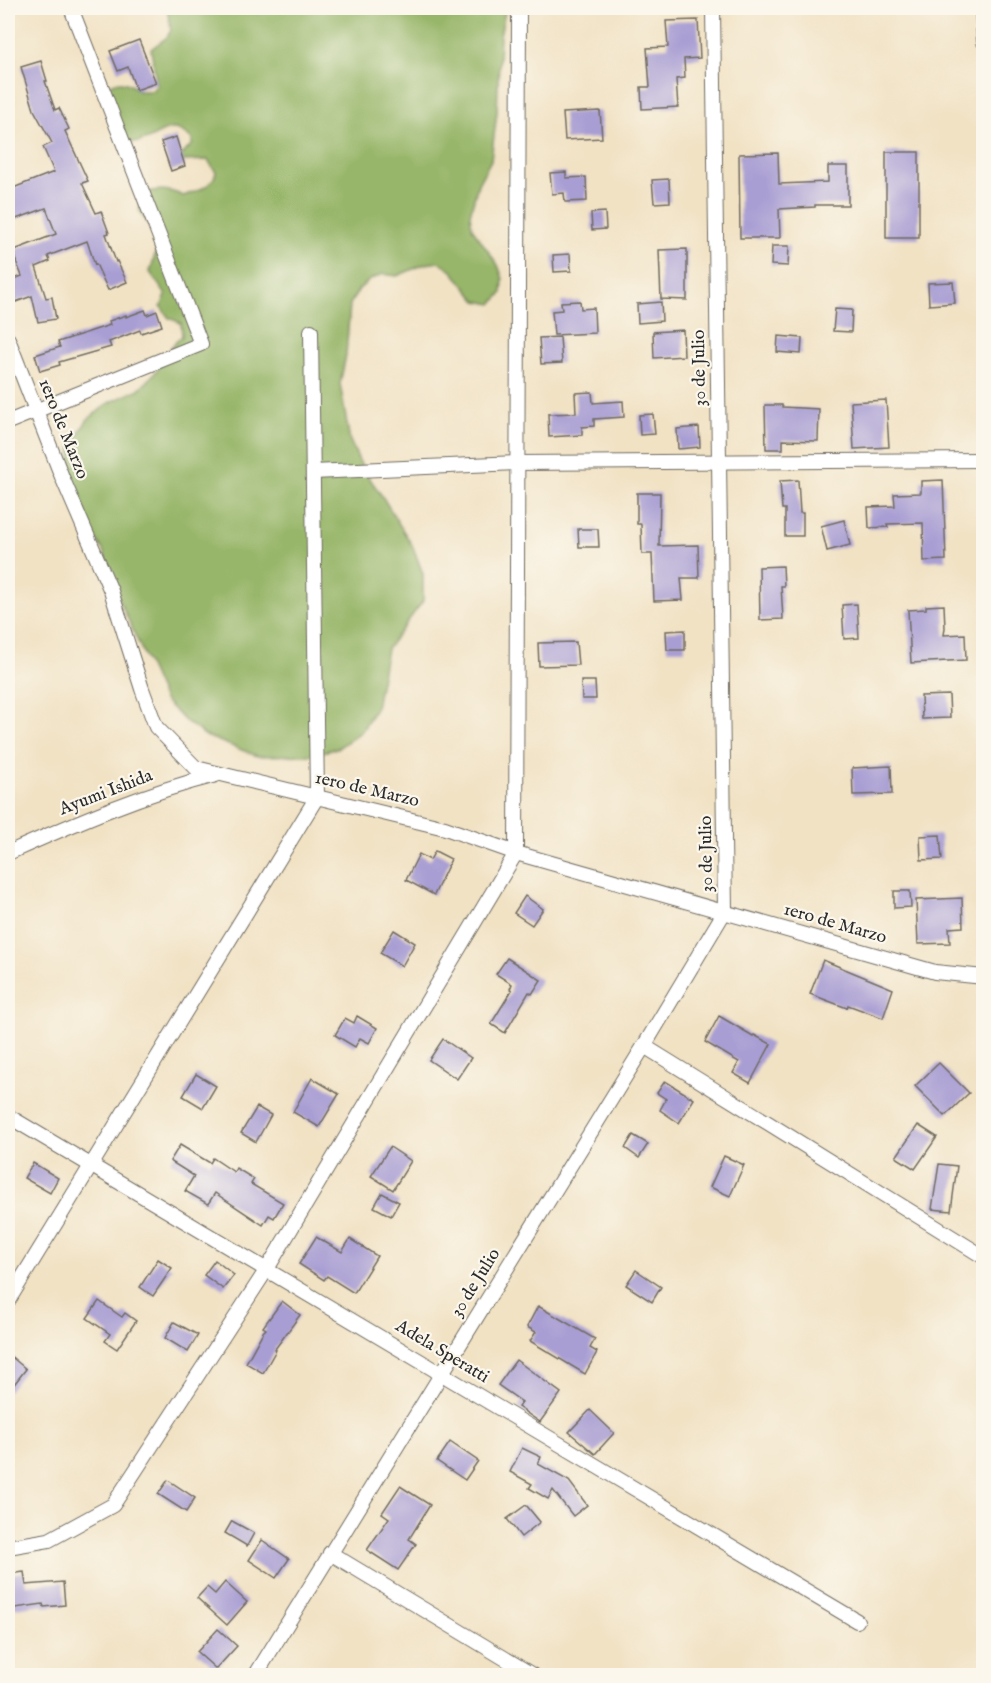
<svg xmlns="http://www.w3.org/2000/svg" width="991" height="1683" viewBox="0 0 991 1683" font-family="'IM FELL English',serif">
<style>
.forest{fill:#97b669;stroke:#61704a;stroke-width:1.5}
.building{fill:#a99ed3}
.lines{fill:none;stroke-linecap:round;stroke-linejoin:round}
.minor-casing{stroke:#706b61;stroke-width:16}
.minor{stroke:#fff;stroke-width:14}
.labels{text-anchor:middle;dominant-baseline:central;stroke-width:4.5;stroke-linejoin:round;paint-order:stroke}
.street-label{font-size:18px;fill:#2b2b2b;stroke:#fbf7ec}
</style>
<rect width="100%" height="100%" fill="#fbf7ec"/>
<filter id="ink" filterUnits="userSpaceOnUse"><feTurbulence type="fractalNoise" baseFrequency=".0167" numOctaves="2"/><feDisplacementMap in="SourceGraphic" scale="12" xChannelSelector="R" yChannelSelector="G"/><feConvolveMatrix kernelMatrix="1 2 1 2 8 2 1 2 1" color-interpolation-filters="sRGB"/></filter>
<filter id="wash" filterUnits="userSpaceOnUse"><feTurbulence type="fractalNoise" baseFrequency=".008" numOctaves="4" result="noise"/><feDisplacementMap in="SourceGraphic" scale="24" xChannelSelector="R" yChannelSelector="G"/><feGaussianBlur stdDeviation="1.35" result="paint"/><feColorMatrix in="noise" values="0 0 0 0 0 0 0 0 0 0 0 0 0 0 0 0 0 1.4 0 .05"/><feComposite in="paint" operator="in"/></filter>
<g filter="url(#wash)">
<rect width="100%" height="100%" fill="#f1e2c4"/>
<path class="forest" d="M167,8H506L500,35L497,112L491,160L478,184L470,214L472,228L498,265L503,279L502,293L492,304L477,301L452,271L439,262L425,264L397,276L383,274L370,280L359,289L350,304L346,355L340,384L350,441L363,469L382,496L413,547L423,574V601L387,649L376,707L362,731L338,748L310,755L257,756L206,736L184,720L164,700L115,590L108,564L103,550L89,528L85,511L70,477L72,445L87,420L109,403L137,390L147,382L157,370L172,346L182,336L181,323L169,318L161,307L166,295L150,272C153,261 158,249 157,239C157,226 138,219 139,206C140,185 170,189 183,196C195,192 214,186 216,172L208,160L182,161L181,155L192,145V139C168,116 162,138 138,142C134,143 128,141 123,141L104,88C117,80 126,79 138,91H152L157,85L151,49L167,37L171,30Z"/>
<g id="blocks">
<g class="building">
<path d="M698,20L700,58L684,59L685,78L676,79L678,107L642,109L641,87H650L647,48L668,47L666,21Z"/>
<path d="M139,40L156,83L136,90L128,67L118,71L110,51Z"/>
<path d="M41,61L47,81H45L55,110L59,108L69,129L65,131L88,181L82,183L96,213L101,211L109,233L106,234L116,262L117,261L127,282L108,290L96,264L95,265L87,241L48,256L50,261L36,267L46,298L52,297L56,319L38,322L32,296L13,303L8,288V281L22,276L12,251L56,234L46,208L8,222V190L54,172L43,147L52,143L34,110L21,67Z"/>
<path d="M600,111L602,138L565,140L563,113Z"/>
<path d="M176,137L185,166L171,171L161,142Z"/>
<rect x="886" y="152" width="33" height="86"/>
<path d="M778,153L779,184L828,182V166H848V205H815V207L779,209L780,238H740L739,154Z"/>
<path d="M566,172V178L586,177L587,201L565,202L564,193L552,194L550,173Z"/>
<path d="M669,179L670,202L654,203L652,180Z"/>
<path d="M605,212L606,229L592,230L591,213Z"/>
<path d="M772,246H789L788,266L771,265Z"/>
<path d="M687,249V300L661,299L659,250Z"/>
<path d="M570,254L571,271L554,272L553,255Z"/>
<path d="M953,282L955,303L929,305L928,283Z"/>
<path d="M580,301L581,309L594,308L595,333L554,335L552,311L562,310L561,302Z"/>
<path d="M661,302L662,321L638,323L637,304Z"/>
<path d="M835,309L852,310L851,332L833,331Z"/>
<path d="M145,310L147,315L157,311L162,326L141,333L140,330L109,342L111,347L59,362L60,365L40,371L35,355L60,347L58,342L110,325L109,321L126,315V317Z"/>
<path d="M683,330L684,356L654,358L653,332Z"/>
<path d="M778,336L802,338L801,354L777,352Z"/>
<path d="M560,337L562,363L541,364L539,338Z"/>
<path d="M592,392L593,403L623,401L624,417L594,419V426L582,427V435L549,437L548,414L576,413L575,393Z"/>
<path d="M886,400L889,447L854,449L851,402Z"/>
<path d="M765,405H782V407L819,409L818,441L783,440V449H766Z"/>
<path d="M653,414L655,434L640,435L639,415Z"/>
<path d="M699,427L700,447L678,449L677,429Z"/>
<path d="M798,480L800,513H803V536H785V509H782L780,481Z"/>
<path d="M943,480L946,560L924,561L923,523L887,524L888,527L869,528L868,507L895,506L894,494L921,493V481Z"/>
<path d="M637,493H660L659,546L698,545L699,578H681L683,600L654,601L652,554H642L641,524H637Z"/>
<path d="M844,520L850,545L827,551L821,526Z"/>
<path d="M578,529H598L599,547H579Z"/>
<path d="M783,566L784,586H781L783,619L760,620L759,567Z"/>
<path d="M857,604L859,638L844,639L842,605Z"/>
<path d="M944,605L945,628L944,635L965,634L966,660L911,663L908,610L926,609V606Z"/>
<path d="M685,630V650H667L666,631Z"/>
<path d="M576,642L578,665L539,666L538,643Z"/>
<path d="M581,681H595L596,699H582Z"/>
<path d="M949,695L950,718L922,719L921,696Z"/>
<path d="M891,766L892,794L853,795L852,768Z"/>
<path d="M940,835L942,859L921,860L920,836Z"/>
<path d="M435,851L451,859L434,895L406,880L419,854L430,860Z"/>
<path d="M894,891H910L911,907L894,908Z"/>
<path d="M525,896L543,909L532,925L514,913Z"/>
<path d="M962,898L963,927L949,928L950,943L918,944L916,900Z"/>
<path d="M394,930L415,943L402,966L380,953Z"/>
<path d="M507,958L541,980L532,994L529,992L505,1033L491,1024L512,990L510,989L512,984L496,974Z"/>
<path d="M823,960L893,989L883,1018L848,1005L847,1008L810,994Z"/>
<path d="M357,1016L377,1028L369,1043L360,1038L355,1047L335,1035L345,1018L354,1023Z"/>
<path d="M719,1016L753,1036L754,1035L771,1044L750,1083L733,1073L739,1062L705,1042Z"/>
<path d="M443,1039L471,1058L457,1079L429,1060Z"/>
<path d="M939,1063L969,1093L945,1116L915,1086Z"/>
<path d="M196,1074L216,1086L203,1108L183,1096Z"/>
<path d="M312,1078L339,1094L319,1127L293,1112Z"/>
<path d="M665,1081L694,1099L679,1123L660,1110L666,1099L657,1093Z"/>
<path d="M257,1107L271,1115L256,1142L241,1133Z"/>
<path d="M918,1125L937,1137L915,1169L896,1157Z"/>
<path d="M633,1135L648,1144L639,1158L625,1148Z"/>
<path d="M180,1145L210,1163L213,1158L234,1172L236,1168L254,1179L251,1184L283,1203L274,1218L269,1215L263,1225L215,1193L208,1204L185,1191L194,1176L170,1161Z"/>
<path d="M390,1147L411,1161L393,1190L371,1176Z"/>
<path d="M724,1156L744,1165L730,1196L710,1187Z"/>
<path d="M33,1163L58,1178L50,1193L24,1178Z"/>
<path d="M939,1164L957,1166L951,1211L932,1209Z"/>
<path d="M382,1193L399,1202L391,1216L374,1207Z"/>
<path d="M316,1237L342,1252L350,1239L377,1256L354,1293L327,1276L324,1280L299,1264Z"/>
<path d="M158,1259L172,1268L153,1296L140,1287Z"/>
<path d="M215,1260L234,1275L223,1289L204,1275Z"/>
<path d="M636,1270L661,1287L652,1302L626,1285Z"/>
<path d="M99,1301L122,1317L125,1313L136,1321L117,1349L105,1341L110,1334L87,1318Z"/>
<path d="M282,1301L300,1315L275,1349L276,1350L263,1373L246,1363L263,1332L266,1329L263,1327Z"/>
<path d="M538,1306L595,1339L590,1348L597,1352L585,1374L530,1341L536,1332L527,1327Z"/>
<path d="M174,1322L198,1335L188,1352L165,1338Z"/>
<path d="M8,1354L26,1369L8,1392Z"/>
<path d="M516,1360L561,1393L540,1422L518,1407L522,1402L498,1385Z"/>
<path d="M590,1410L614,1433L595,1454L569,1432Z"/>
<path d="M450,1442L478,1461L465,1480L437,1461Z"/>
<path d="M522,1448L541,1457L538,1464L569,1481L587,1505L573,1516L553,1490L548,1499L529,1488L532,1484L510,1472Z"/>
<path d="M168,1480L195,1498L186,1512L158,1494Z"/>
<path d="M400,1486L430,1505L409,1539L416,1544L398,1570L367,1550L389,1518L382,1513Z"/>
<path d="M526,1505L540,1522L521,1537L507,1519Z"/>
<path d="M232,1521L254,1533L247,1546L225,1533Z"/>
<path d="M262,1540L289,1559L276,1578L249,1560Z"/>
<path d="M24,1572L26,1585L63,1582L65,1605L44,1607L43,1604L8,1609V1574Z"/>
<path d="M225,1582L247,1602L227,1625L197,1598L207,1587L215,1594Z"/>
<path d="M218,1629L237,1646L216,1669L197,1652Z"/>
</g>
</g>
</g>
<g filter="url(#ink)">
<use href="#blocks" fill-opacity="0" stroke="#706b61" stroke-width="1.5"/>
<g class="lines">
<defs>
<g id="minor">
<path d="M982,8L984,42"/>
<path d="M8,339L62,477L111,591L142,689L156,727L196,768L445,828L516,853L935,972L984,977"/>
<path d="M8,422L201,344L71,8"/>
<path d="M313,472L517,463L984,460"/>
<path d="M8,853C75,823 144,793 216,775"/>
<path d="M644,1046L984,1257"/>
<path d="M8,1116L857,1621"/>
<path d="M8,1301L317,797L311,331"/>
<path d="M8,1547L49,1540L113,1505L267,1269L516,853L519,8"/>
<path d="M330,1553L534,1676"/>
<path d="M255,1676L644,1046L725,911L713,8"/>
</g>
</defs>
<use href="#minor" class="minor-casing"/>
<use href="#minor" class="minor"/>
</g>
</g>
<g class="labels">
<g class="street-label">
<text transform="translate(700 368) rotate(-91)">30 de Julio</text>
<text transform="translate(63 429) rotate(68)">1ero de Marzo</text>
<text transform="translate(367 790) rotate(13)">1ero de Marzo</text>
<text transform="translate(106 793) rotate(-21)">Ayumi Ishida</text>
<text transform="translate(707 854) rotate(-91)">30 de Julio</text>
<text transform="translate(835 924) rotate(16)">1ero de Marzo</text>
<text transform="translate(476 1283) rotate(-58)">30 de Julio</text>
<text transform="translate(442 1352) rotate(31)">Adela Speratti</text>
</g>
</g>
<rect width="991" height="1683" fill="none" stroke="#fbf7ec" stroke-width="30"/>
</svg>
